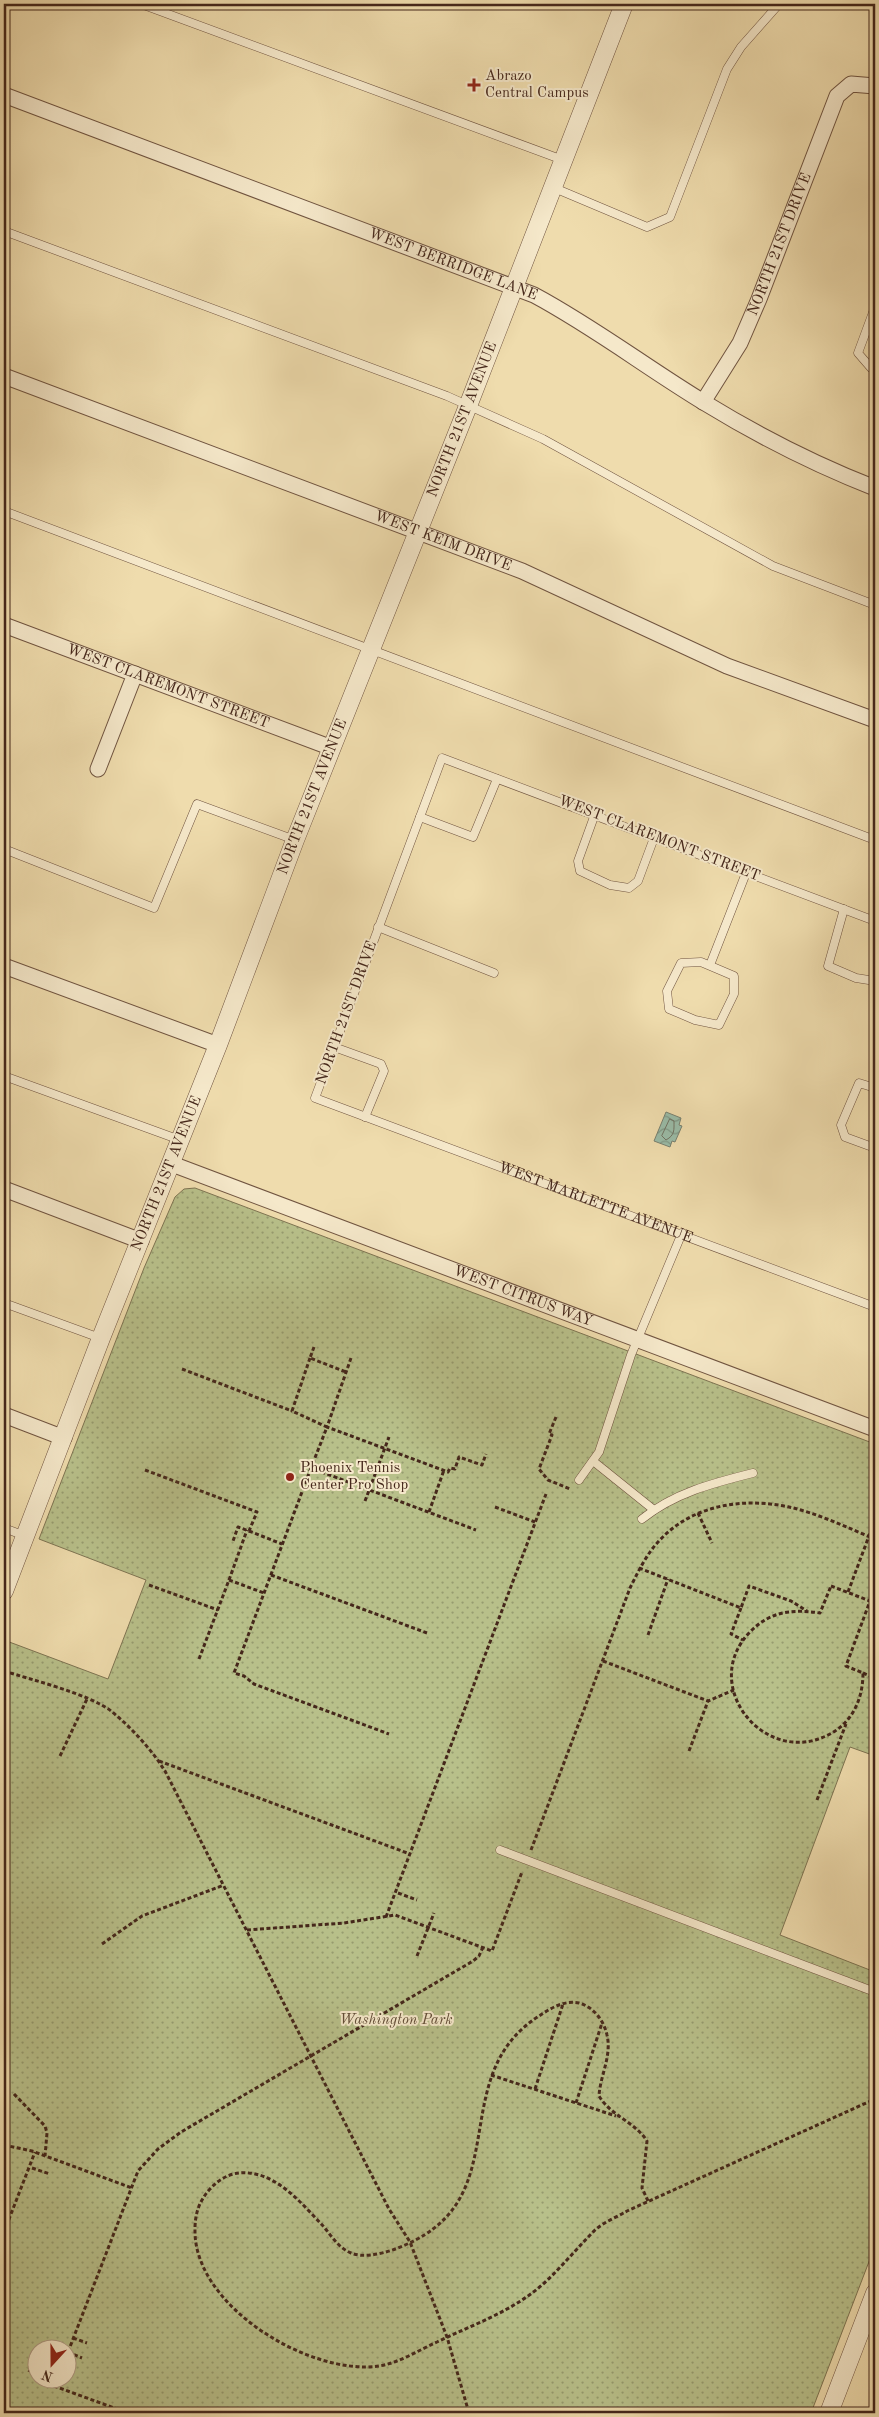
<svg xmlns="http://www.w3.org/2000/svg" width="879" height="2417" viewBox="0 0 879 2417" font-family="'Old Standard TT',serif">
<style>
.park{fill:url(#park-dots);stroke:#7e7452;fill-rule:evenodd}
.water{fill:url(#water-waves);stroke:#788070}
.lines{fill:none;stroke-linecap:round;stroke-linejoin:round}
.shore{stroke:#707262;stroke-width:1}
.service-casing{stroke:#705440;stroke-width:9}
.minor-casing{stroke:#705440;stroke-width:17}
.tertiary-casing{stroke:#705440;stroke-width:19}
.path{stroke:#45271b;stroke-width:3;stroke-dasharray:4 2.5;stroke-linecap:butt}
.service{stroke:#f5e8ca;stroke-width:8}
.minor{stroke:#f5e8ca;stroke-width:15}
.tertiary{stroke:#f5e8ca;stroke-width:18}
.poi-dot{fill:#8f2418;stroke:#f5e8ca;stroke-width:2}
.labels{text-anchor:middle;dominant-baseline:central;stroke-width:4;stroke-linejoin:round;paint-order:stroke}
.poi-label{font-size:15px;fill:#45271b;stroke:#f5e8ca;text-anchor:start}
.street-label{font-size:15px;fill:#45271b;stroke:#f5e8ca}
.park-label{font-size:15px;font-style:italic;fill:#624d37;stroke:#f5e8ca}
</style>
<defs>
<pattern id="park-dots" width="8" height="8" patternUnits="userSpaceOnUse" patternTransform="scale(1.25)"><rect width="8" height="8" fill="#b8c08a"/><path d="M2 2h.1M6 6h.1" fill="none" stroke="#979c70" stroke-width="1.8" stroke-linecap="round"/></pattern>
<pattern id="water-waves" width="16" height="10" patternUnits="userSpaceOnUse" patternTransform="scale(1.25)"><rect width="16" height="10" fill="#9abca8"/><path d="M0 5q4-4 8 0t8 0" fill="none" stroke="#7f9988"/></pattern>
</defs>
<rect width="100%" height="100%" fill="#efdcad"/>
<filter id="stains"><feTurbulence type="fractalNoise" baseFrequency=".004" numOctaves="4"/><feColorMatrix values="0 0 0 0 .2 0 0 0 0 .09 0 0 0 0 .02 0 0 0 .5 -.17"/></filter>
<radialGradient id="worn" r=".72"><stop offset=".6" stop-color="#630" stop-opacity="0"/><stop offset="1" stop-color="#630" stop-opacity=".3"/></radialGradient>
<path class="park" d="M195,1188L875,1444V1756L850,1747L780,1935L875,1972V2246L811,2413H4V1640L108,1679L146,1580L39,1539L144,1268L175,1197L184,1189ZM38,2350H68V2380H38Z"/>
<path class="water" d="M666,1112L681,1118L679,1125L682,1126L675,1142L672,1141L670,1147L654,1141Z"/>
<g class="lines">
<path class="shore" d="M670,1119L674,1121C674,1130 675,1135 666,1140L662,1136Z"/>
<defs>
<g id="service">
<path d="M141,4L563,160"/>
<path d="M552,187L647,227L670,217L727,69L741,47L779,4"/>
<path d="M4,231L447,396L543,439L773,566L875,605"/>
<path d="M875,307L858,353L871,368L875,369"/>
<path d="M4,511L875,840"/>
<path d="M595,814L578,861L580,871L610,885L629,888L638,881L654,838"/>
<path d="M420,817L473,837L497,779"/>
<path d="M4,849L154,908L197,804L295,840"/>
<path d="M844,909L828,966L856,978L875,981"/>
<path id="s1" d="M875,921L442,758L315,1098L875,1307"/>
<path d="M378,927L494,973"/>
<path d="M701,962L734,976V994L719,1025L695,1020L669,1009L667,991L681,963Z"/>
<path d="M710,965L746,873"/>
<path d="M334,1047L381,1064L384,1071L365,1117"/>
<path d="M4,1076L180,1140"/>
<path d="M875,1088L859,1083L841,1125L845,1137L875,1148"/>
<path d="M4,1303L100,1338"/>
<path d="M593,1461L654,1510"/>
<path d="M579,1480L599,1452L631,1355L682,1233"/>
<path d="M642,1519C674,1493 713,1483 753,1473"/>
<path d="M4,1528L25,1536"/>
<path d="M500,1850L875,1992"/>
</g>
<g id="minor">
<path id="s2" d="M4,95L534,295C594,327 647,368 705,403C759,436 816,465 875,488"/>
<path id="s3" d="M4,376L522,571L727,666L875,720"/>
<path id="s4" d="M703,402L740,343L759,299L837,96L851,84L875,86"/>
<path id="s5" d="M4,625L332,748"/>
<path d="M98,769L135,674"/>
<path d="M4,966L218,1045"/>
<path id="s6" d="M172,1164L875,1429"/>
<path d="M4,1189L141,1241"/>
<path d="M4,1415L64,1438"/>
</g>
<g id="tertiary">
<path id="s7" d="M4,1591L101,1338L218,1045L295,840L468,406L624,4"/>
<path d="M829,2413L875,2293"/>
</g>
</defs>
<use href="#service" class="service-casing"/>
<use href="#minor" class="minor-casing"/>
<use href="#tertiary" class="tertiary-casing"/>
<g class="path">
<path d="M314,1347L310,1358L346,1372"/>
<path d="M310,1358L292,1411L327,1427L311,1468L476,1530"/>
<path d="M351,1358L327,1427L448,1472L450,1468L455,1469L459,1457L482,1465L486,1454"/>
<path d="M182,1369L292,1411"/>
<path d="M556,1417L549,1434L552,1435L539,1469L548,1480L570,1489"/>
<path d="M311,1468L234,1673L244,1676L254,1684L389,1734"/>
<path d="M145,1470L257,1512L249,1531L238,1527L233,1541"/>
<path d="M365,1501L389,1437"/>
<path d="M495,1507L535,1522"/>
<path d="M429,1512L444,1470"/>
<path d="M698,1513L712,1543"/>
<path d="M249,1531L282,1544"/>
<path d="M639,1568L741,1608L749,1586L791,1601L807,1611"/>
<path d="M271,1575L427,1633"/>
<path d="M229,1580L247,1530"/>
<path d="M149,1585L218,1610"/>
<path d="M831,1586L870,1601L846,1666L863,1673C863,1698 853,1722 830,1734C765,1769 698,1685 750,1632C770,1611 793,1609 820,1613Z"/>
<path d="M848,1592L875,1520"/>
<path d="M741,1608L731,1634L743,1640"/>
<path d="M648,1635L668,1579"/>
<path d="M199,1659L229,1580L264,1593"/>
<path d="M603,1661L708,1701"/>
<path d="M4,1671C32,1680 89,1694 111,1711C132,1728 151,1749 165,1771L389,2209L410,2242L447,2337L469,2413"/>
<path d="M863,1673L875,1678"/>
<path d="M689,1751L708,1701L734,1690"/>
<path d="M60,1756L87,1699"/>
<path d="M159,1761L410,1854"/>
<path d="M817,1800L846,1724"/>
<path d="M531,1850L630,1588C638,1572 646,1555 658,1542C691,1505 742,1497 789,1507C817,1513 848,1528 875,1539"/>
<path d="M398,1893L417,1900"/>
<path d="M386,1917L546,1494"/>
<path d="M247,1930L344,1923L395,1915L492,1951L522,1872"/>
<path d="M102,1944L142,1916L224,1885"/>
<path d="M417,1956L434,1913"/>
<path d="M491,2075L616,2116"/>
<path d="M535,2089L563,2004"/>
<path d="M14,2094L45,2126L47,2133L45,2156"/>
<path d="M576,2103L602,2023"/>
<path d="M4,2145L32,2151L132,2188"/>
<path d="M32,2168L50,2174"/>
<path d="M648,2201L642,2188L647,2141C635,2122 611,2116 599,2096C600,2076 612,2056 607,2035C604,2021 594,2007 579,2003C564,2000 551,2008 539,2016C453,2071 505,2175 433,2229C415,2243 373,2262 351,2253C339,2248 332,2237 324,2227C304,2206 280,2176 249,2173C233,2171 220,2178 210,2189C199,2201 195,2214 195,2229C193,2306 310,2376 379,2366C399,2363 419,2350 437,2342C474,2324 511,2312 542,2285C561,2268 577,2248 595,2230C604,2222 617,2217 627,2211L875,2099"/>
<path d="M4,2232L35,2152"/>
<path d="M73,2338L87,2343"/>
<path d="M68,2352L138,2171L158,2149L181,2132L473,1961L479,1956L483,1947"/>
<path d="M68,2352L82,2358"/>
<path d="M29,2372L38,2350"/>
<path d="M57,2380L54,2386L128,2413"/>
</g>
<use href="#service" class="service"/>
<use href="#minor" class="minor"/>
<use href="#tertiary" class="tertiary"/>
</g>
<g class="poi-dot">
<path d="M471.5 77.5h5v5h5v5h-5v5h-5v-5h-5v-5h5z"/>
<circle cx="290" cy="1477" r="5"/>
</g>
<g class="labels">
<g class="poi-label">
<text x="485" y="76">Abrazo<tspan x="485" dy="17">Central Campus</tspan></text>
<text x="300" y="1468">Phoenix Tennis<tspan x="300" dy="17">Center Pro Shop</tspan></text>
</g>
<g class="street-label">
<text stroke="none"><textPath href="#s4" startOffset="176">NORTH 21ST DRIVE</textPath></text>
<text stroke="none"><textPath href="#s2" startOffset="480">WEST BERRIDGE LANE</textPath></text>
<text stroke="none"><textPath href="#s7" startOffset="1258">NORTH 21ST AVENUE</textPath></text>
<text stroke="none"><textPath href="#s3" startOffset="469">WEST KEIM DRIVE</textPath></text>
<text stroke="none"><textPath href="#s5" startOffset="175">WEST CLAREMONT STREET</textPath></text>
<text stroke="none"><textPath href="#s7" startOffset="852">NORTH 21ST AVENUE</textPath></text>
<text transform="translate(659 839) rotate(21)">WEST CLAREMONT STREET</text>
<text transform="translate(347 1013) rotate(-70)">NORTH 21ST DRIVE</text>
<text stroke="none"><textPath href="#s7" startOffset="448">NORTH 21ST AVENUE</textPath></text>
<text stroke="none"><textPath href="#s1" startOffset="1125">WEST MARLETTE AVENUE</textPath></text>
<text stroke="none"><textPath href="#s6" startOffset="375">WEST CITRUS WAY</textPath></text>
</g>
<g class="park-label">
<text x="396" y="2020">Washington Park</text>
</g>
</g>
<rect width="879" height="2417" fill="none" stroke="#efdcad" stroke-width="20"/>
<rect x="5" y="5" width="869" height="2407" fill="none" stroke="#45271b" stroke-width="2.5"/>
<rect x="10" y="10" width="859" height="2397" fill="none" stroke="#45271b"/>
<g transform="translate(52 2364) rotate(201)"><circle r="24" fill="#f5e8ca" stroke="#af9b84"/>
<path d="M0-4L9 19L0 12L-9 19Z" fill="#8f2418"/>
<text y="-8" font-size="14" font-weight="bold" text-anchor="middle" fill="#45271b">N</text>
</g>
<rect width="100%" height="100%" filter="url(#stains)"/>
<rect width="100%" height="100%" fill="url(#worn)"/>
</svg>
